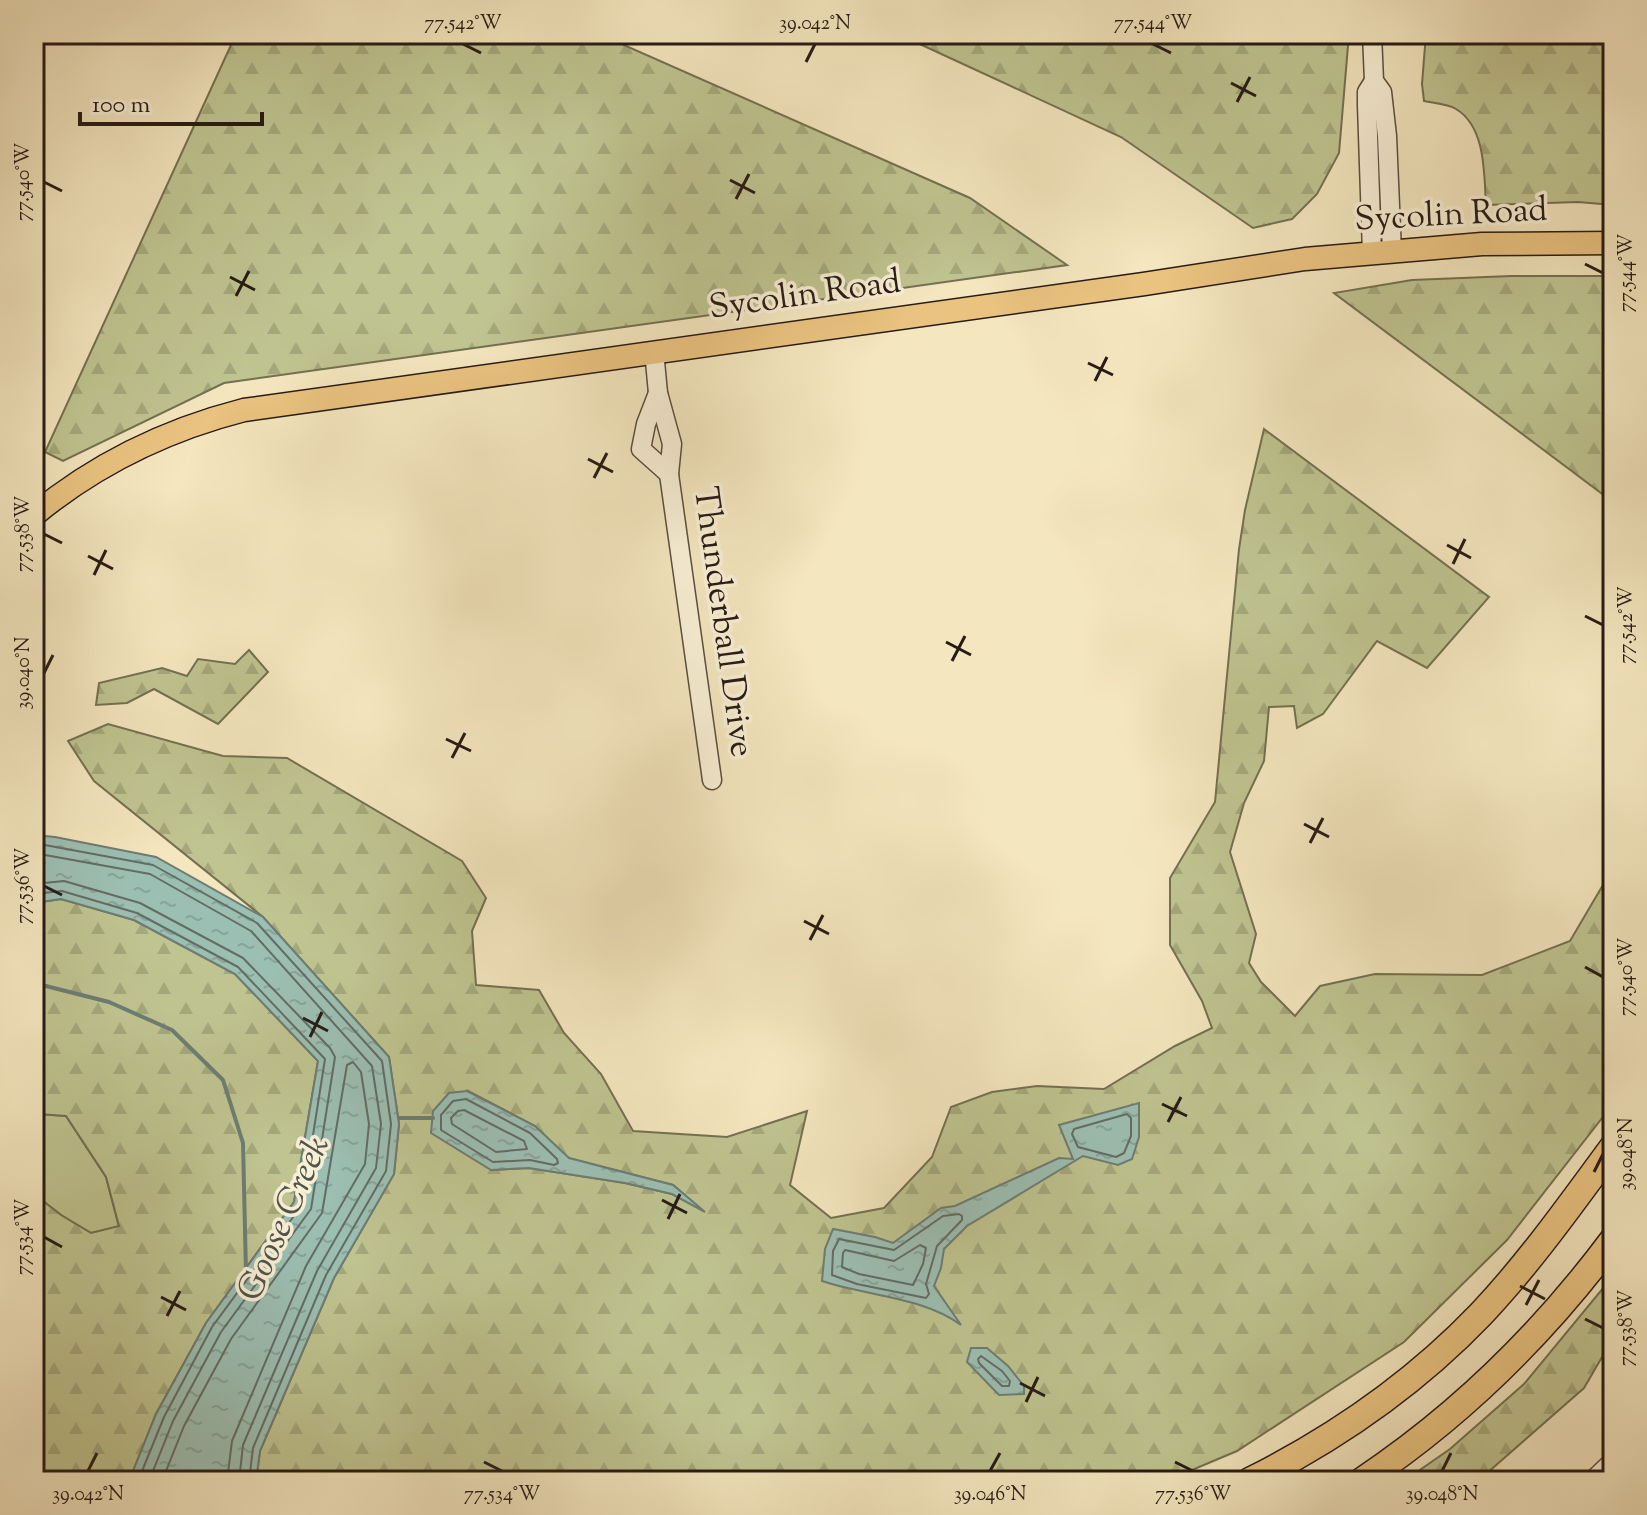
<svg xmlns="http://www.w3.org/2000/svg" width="1647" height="1515" viewBox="0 0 1647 1515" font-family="'Sorts Mill Goudy',serif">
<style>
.grass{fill:#bfc490;stroke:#737052;stroke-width:2}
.forest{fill:url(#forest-firs);stroke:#737052;stroke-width:2;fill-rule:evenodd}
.water{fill:url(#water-ripples);stroke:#6d7d73;stroke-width:2}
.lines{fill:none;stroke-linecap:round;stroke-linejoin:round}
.shore{stroke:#626d64;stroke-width:2}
.stream{stroke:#6d7d73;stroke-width:4}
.minor-casing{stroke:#5a4e3f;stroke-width:21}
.major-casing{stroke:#271b14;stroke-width:25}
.highway-casing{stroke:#271b14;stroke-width:29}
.minor{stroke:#f8efd5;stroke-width:18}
.major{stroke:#eac380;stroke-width:22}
.highway{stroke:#eac380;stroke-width:26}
.ticks{fill:none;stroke:#271b14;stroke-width:3}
.labels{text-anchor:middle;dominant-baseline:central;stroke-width:7;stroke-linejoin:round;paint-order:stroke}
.street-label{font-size:34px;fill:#271b14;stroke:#f8efd5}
.water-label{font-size:36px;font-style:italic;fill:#50544c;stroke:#f8efd5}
.neatline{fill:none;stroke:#271b14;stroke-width:3}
.ticks-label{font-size:20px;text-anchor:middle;fill:#271b14}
</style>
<defs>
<pattern id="forest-firs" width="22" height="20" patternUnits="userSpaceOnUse" patternTransform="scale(2)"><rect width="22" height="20" fill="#bfc490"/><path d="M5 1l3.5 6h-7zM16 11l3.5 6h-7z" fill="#a4a87b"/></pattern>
<pattern id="water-ripples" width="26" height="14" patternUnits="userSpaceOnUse" patternTransform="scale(2)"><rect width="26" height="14" fill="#9cbfb3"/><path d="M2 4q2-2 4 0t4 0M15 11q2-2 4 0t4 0" fill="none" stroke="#86a499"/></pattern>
</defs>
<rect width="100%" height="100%" fill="#f4e6bf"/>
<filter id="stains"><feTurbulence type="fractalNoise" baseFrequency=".0025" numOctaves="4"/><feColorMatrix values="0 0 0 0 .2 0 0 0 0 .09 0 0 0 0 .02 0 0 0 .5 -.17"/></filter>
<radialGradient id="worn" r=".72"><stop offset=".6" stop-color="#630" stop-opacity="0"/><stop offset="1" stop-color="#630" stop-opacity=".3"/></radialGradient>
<path class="grass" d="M39,1114L66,1116L106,1177L119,1227L91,1233L61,1215L34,1194V1147Z"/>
<g class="forest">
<path d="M236,34H599L970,198L1067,265L224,383L63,461L45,452Z"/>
<path d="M898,34H1349L1339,153L1317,194L1292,219L1253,228L1121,137Z"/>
<path d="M1426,34H1613V205L1578,202L1486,205C1484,174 1486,127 1456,109C1448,104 1433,103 1424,101L1422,84Z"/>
<path d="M1511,276H1613V502L1334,293L1412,280Z"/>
<path d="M1264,429L1489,597L1427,668L1377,641L1323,714L1297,728L1294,706L1269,707L1264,761L1244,803L1230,852L1256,934L1249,963L1261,982L1295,1016L1320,986L1375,974L1482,975L1570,941L1613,868V1104L1507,1240L1404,1342L1237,1451L1166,1481H256L260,1451L334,1278L394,1174L399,1124L389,1057L263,917L94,781L68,741L108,724L223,756L287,758L462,861L486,898L472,931L476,985L539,990L564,1033L601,1074L633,1131L727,1137L807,1111L790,1185L831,1218L884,1208L932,1157L951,1107L992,1092L1037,1086L1104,1089L1175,1046L1212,1028L1202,1001L1170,945V878L1215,802L1239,549L1245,510ZM468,1091L535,1126L568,1158L673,1185L701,1209L672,1194L625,1183L529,1168L491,1170Z"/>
<path d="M249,650L268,672L218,724L154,689L127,703L96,705L99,683L162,668L187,676L198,659L235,664Z"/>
<path d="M61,899L134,920L235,974L318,1061L294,1202L206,1323L156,1414L129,1481H34V1194L61,1215L91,1233L119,1226L106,1177L66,1116L39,1114L34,1147V903Z"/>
<path d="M1613,1276V1343L1609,1345L1584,1388L1478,1481H1404L1450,1449L1524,1384Z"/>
</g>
<g class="water">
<path d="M34,835L55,837L156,857L263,917L389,1057L399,1124L394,1174L334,1278L260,1451L256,1481H129L156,1414L206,1323L294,1202L318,1061L235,974L134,920L61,899L34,903Z"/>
<path d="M467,1091L535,1126L569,1158L673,1185L705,1212L672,1194L625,1183L529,1168L491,1170L431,1133L433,1111L449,1093Z"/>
<path d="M1139,1103V1137L1132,1159L1118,1165L1083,1156L967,1226L944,1249L941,1268L934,1286L961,1325C923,1297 867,1296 822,1281L825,1249L833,1229L875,1237L893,1243L941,1208L955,1206L1059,1158L1073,1159L1059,1125Z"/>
<path d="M971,1348H987L1008,1366L1024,1386V1394L999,1395L967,1362Z"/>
</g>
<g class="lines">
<g class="shore">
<path d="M34,843L153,865L257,923L382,1061L391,1124L386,1171L326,1275L253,1448L249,1481"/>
<path d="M34,853L150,874L251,931L372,1066L381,1124L376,1168L317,1271L243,1445L239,1481"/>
<path d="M34,884L64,881L140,903L243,958L330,1048L335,1057L311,1209L221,1332L173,1421L149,1481"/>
<path d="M34,894L62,891L137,913L238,967L325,1059L302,1205L212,1327L164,1417L138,1481"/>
<path d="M466,1099L530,1133L557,1159L558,1163L554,1165L530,1160L493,1162L441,1130V1115L453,1101Z"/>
<path d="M464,1110L524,1141L527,1149L496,1152L452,1124L451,1118L458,1111Z"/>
<path d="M1127,1114L1131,1118V1136L1124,1153L1116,1157L1078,1147L1072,1134L1074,1129Z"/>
<path d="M959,1214L962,1216V1220L937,1246L926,1284L929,1294L926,1298L857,1284L832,1275L833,1251L839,1239L894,1250L943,1216Z"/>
<path d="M920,1245L926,1248L923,1264L913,1285L859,1274L842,1267L843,1253L845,1250L894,1261Z"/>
<path d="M981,1356L1002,1371L1010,1381L1009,1386H1002L979,1363L978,1359Z"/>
<path d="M162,1481L184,1426L231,1339L322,1213L347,1065L353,1062L361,1072L369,1124L365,1164L306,1266L232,1441L227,1481"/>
</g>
<g class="stream">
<path d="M34,983L109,1002L172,1030L223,1080L243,1143L246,1273"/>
<path d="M399,1118H433"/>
</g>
<defs>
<g id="minor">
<path d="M1372,34L1374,81L1382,92L1387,136L1392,252"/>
<path d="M1372,254L1367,105V92L1374,81"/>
<path d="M654,351L658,393L672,444L669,474L712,780"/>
<path d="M658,393L646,424L641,449L669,474"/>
<path d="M1592,1481L1613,1461"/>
</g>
<path id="major" d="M34,515C97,463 166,430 244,410L1144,284L1305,259L1482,244L1613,243"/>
<g id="highway">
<path d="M1250,1481C1336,1438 1414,1384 1481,1314C1530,1262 1571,1204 1613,1147"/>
<path d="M1362,1481C1461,1415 1542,1335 1613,1240"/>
</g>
</defs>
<use href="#minor" class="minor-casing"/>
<use href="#major" class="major-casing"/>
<use href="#highway" class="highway-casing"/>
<use href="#minor" class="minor"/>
<use href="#major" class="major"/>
<use href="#highway" class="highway"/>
</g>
<path class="ticks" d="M463,44L481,53M1153,44L1171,53M806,62L815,44M1231,83L1256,96M1237,102L1250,77M730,180L755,193M44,182L62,191M736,199L749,174M1585,264L1603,273M230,277L255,290M236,296L249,271M1088,363L1113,375M1095,381L1107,357M588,459L613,472M594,478L607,453M44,534L62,543M1447,545L1471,558M88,556L113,569M1453,564L1465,539M94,575L106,550M1585,616L1603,625M946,642L971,655M952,661L965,636M44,673L53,655M446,739L471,751M452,758L465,733M1304,824L1329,837M1310,843L1323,818M44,886L62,895M804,921L829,934M810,940L823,915M1585,967L1603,977M303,1018L328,1031M310,1037L322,1012M1162,1104L1187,1116M1168,1122L1181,1097M1594,1172L1603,1154M662,1200L687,1213M668,1219L680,1194M44,1237L62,1247M1520,1286L1545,1299M161,1297L186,1310M1526,1305L1539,1280M167,1316L180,1291M1585,1319L1603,1328M1020,1383L1045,1396M1026,1402L1038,1377M484,1462L502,1471M1175,1462L1193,1471M88,1471L97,1453M990,1471L1000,1453M1442,1471L1451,1453"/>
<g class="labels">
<g class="street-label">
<text transform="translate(1451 216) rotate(-3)">Sycolin Road</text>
<text transform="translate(805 296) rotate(-8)">Sycolin Road</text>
<text transform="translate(722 622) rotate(82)">Thunderball Drive</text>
</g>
<g class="water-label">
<text transform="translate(285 1219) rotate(-66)">Goose Creek</text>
</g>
</g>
<rect width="1647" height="1515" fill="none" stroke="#f4e6bf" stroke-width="88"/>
<path d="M80 112v12h182v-12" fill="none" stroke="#271b14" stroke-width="4"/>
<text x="92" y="112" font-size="24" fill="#271b14" stroke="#f8efd5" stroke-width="6" paint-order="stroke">100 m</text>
<rect x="44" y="44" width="1559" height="1427" class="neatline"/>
<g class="ticks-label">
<text x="463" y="29">77.542°W</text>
<text x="815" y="29">39.042°N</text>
<text x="1153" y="29">77.544°W</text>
<text transform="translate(22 182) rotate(-90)" y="7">77.540°W</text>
<text transform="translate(1625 273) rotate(-90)" y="7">77.544°W</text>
<text transform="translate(22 534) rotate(-90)" y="7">77.538°W</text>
<text transform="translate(1625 625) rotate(-90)" y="7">77.542°W</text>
<text transform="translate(22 673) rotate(-90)" y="7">39.040°N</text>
<text transform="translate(22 886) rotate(-90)" y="7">77.536°W</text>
<text transform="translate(1625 977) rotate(-90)" y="7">77.540°W</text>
<text transform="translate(1625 1154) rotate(-90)" y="7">39.048°N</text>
<text transform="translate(22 1237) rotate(-90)" y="7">77.534°W</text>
<text transform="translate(1625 1328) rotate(-90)" y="7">77.538°W</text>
<text x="88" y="1500">39.042°N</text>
<text x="502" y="1500">77.534°W</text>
<text x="990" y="1500">39.046°N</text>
<text x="1193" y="1500">77.536°W</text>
<text x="1442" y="1500">39.048°N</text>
</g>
<rect width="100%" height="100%" filter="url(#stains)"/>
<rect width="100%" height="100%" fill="url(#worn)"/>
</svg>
